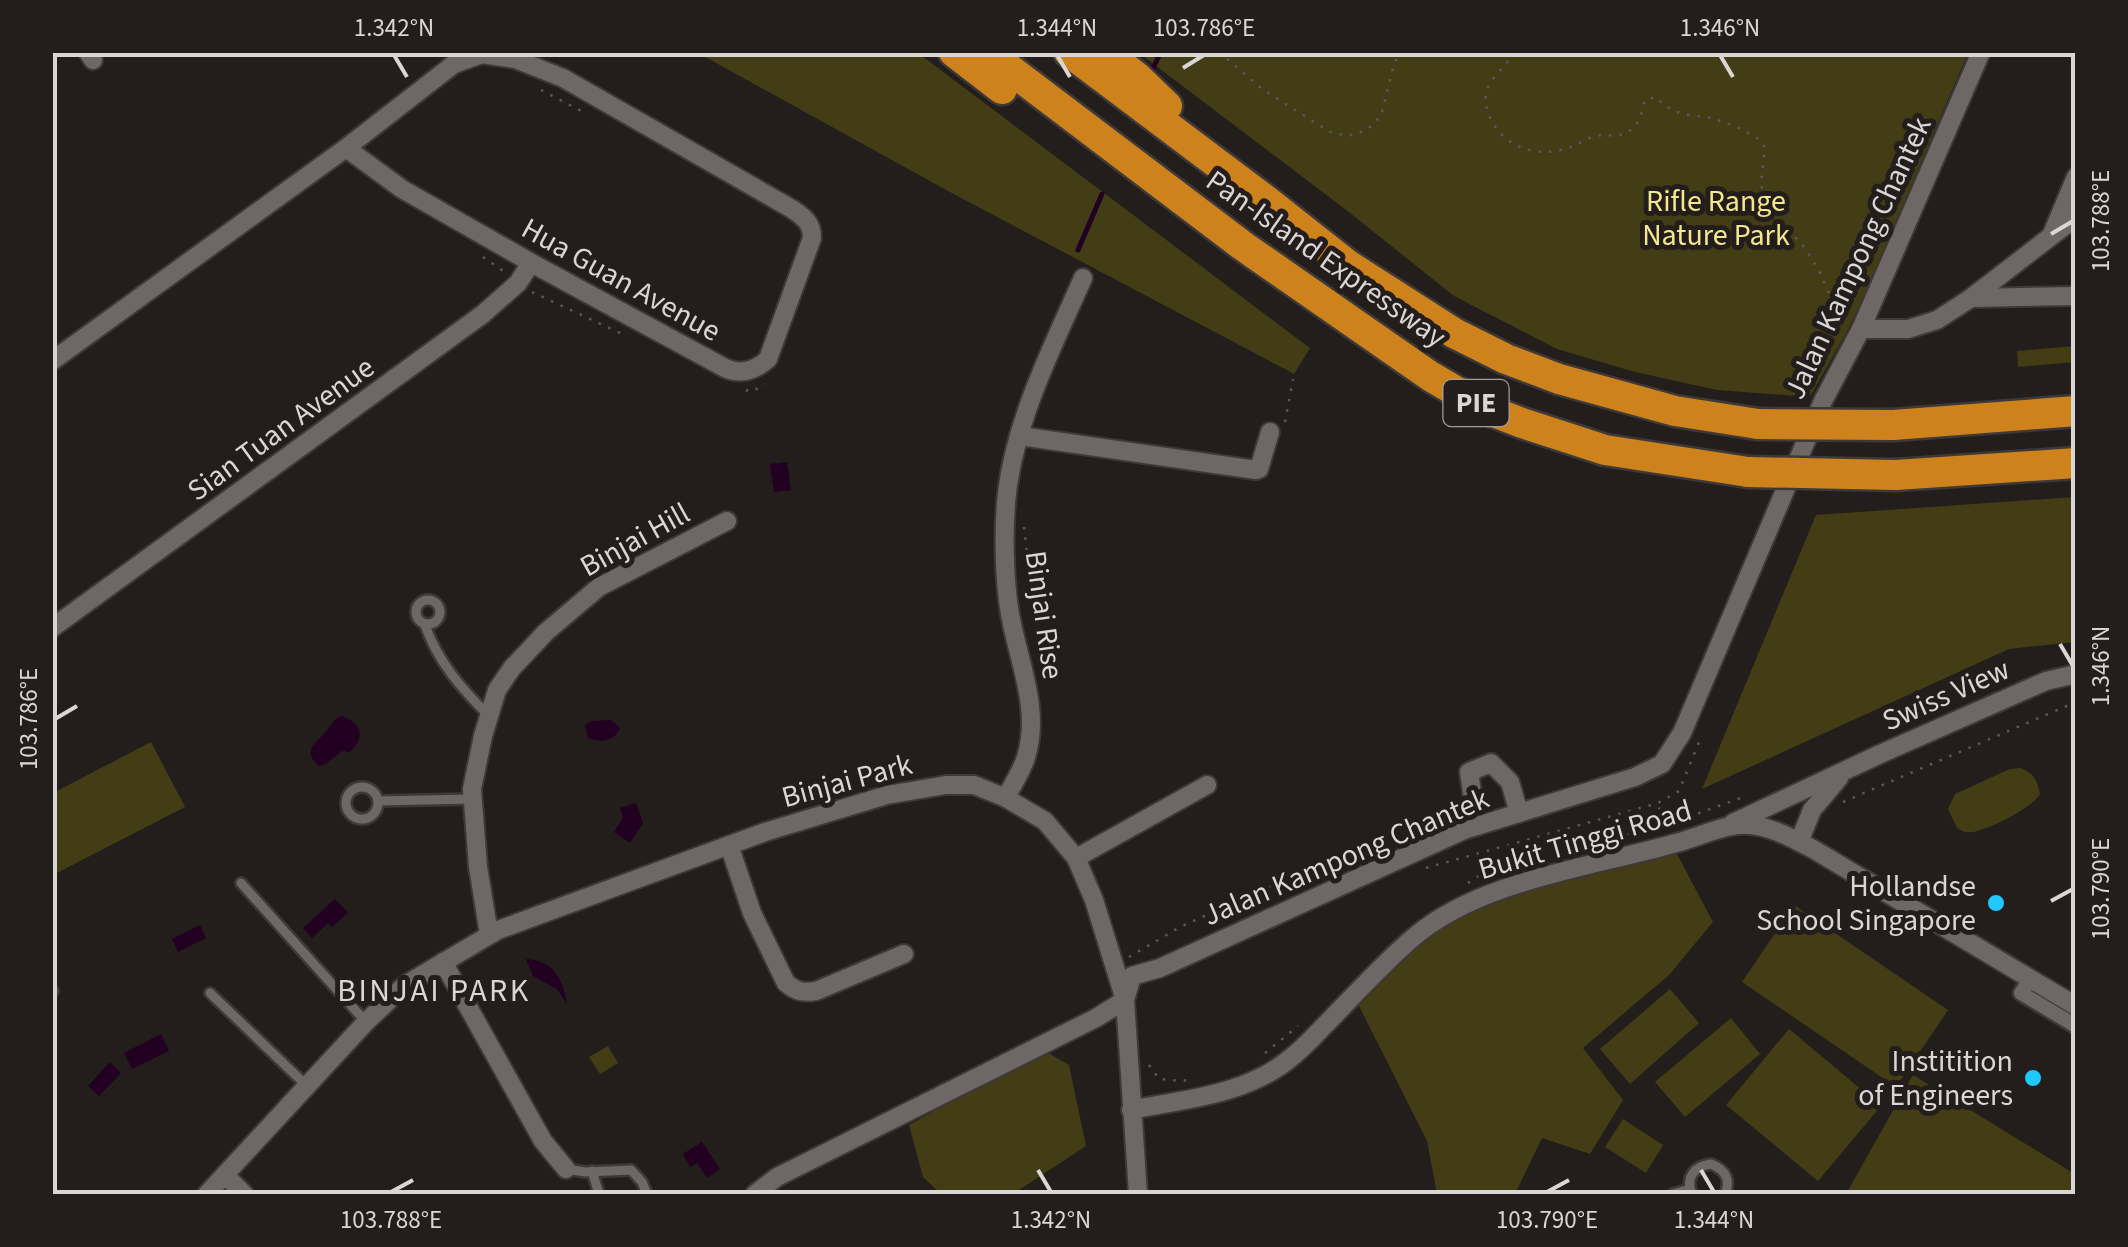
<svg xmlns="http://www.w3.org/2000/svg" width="2128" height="1247" viewBox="0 0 2128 1247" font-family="'Source Sans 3',sans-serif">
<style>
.green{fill:#433d16}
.water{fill:#210022}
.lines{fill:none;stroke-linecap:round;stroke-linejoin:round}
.stream{stroke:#210022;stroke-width:5}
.service-casing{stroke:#3d3938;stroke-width:14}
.pedestrian-casing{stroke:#3d3938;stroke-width:19}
.minor-casing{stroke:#3d3938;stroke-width:22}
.motorway-casing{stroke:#3d3938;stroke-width:35}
.path{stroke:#5d5857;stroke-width:2.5;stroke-dasharray:2.5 8;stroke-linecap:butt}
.service{stroke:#6e6765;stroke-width:9}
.pedestrian{stroke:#6e6765;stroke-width:14}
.minor{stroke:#6e6765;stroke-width:18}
.motorway{stroke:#cd821c;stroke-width:30}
.motorway-bridge-casing{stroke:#3d3938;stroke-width:35;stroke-linecap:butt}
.motorway-bridge{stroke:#cd821c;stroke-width:30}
.ticks{fill:none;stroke:#dad6d5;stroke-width:4}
.poi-dot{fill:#1fc9fd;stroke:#231d1c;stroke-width:4}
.labels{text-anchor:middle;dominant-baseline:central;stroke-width:10;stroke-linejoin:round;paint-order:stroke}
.shield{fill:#231d1c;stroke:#a39e9e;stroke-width:2.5}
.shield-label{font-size:28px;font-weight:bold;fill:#dad6d5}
.park-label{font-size:30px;fill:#f4e78d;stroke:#231d1c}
.street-label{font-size:30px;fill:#dad6d5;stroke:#231d1c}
.poi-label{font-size:30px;fill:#dad6d5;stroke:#231d1c;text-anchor:end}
.neighbourhood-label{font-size:32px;letter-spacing:2.5px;fill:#dad6d5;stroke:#231d1c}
.neatline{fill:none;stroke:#dad6d5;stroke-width:4}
.ticks-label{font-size:25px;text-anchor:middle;fill:#dad6d5}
</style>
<rect width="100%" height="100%" fill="#231d1c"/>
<g class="green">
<path d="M698,53H918L1310,348L1294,374L948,191Z"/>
<path d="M1139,53H1968L1859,307L1845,335L1810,397L1717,390L1635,372L1557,349L1454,296L1345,209Z"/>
<path d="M2075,346V362L2018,367L2017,351Z"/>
<path d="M2075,497V642L2009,649L1702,789L1816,515Z"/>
<path d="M151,742L185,807L53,875V793Z"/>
<path d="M2020,768C2034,773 2037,780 2040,794C2032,808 1990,829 1973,832C1965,833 1964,832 1957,828L1948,809L1955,794L2010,769Z"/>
<path d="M1677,854L1713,922L1669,975L1583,1048L1623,1100L1590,1154L1542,1138L1515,1194H1437L1427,1141L1358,1004L1429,935L1498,898Z"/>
<path d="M1794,905L1948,1010L1896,1087L1742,982Z"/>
<path d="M1670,989L1699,1023L1630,1084L1600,1049Z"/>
<path d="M1731,1018L1760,1054L1685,1117L1655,1082Z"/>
<path d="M1789,1029L1881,1106L1818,1181L1726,1105Z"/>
<path d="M608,1046L618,1063L600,1074L589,1057Z"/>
<path d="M1043,1050L1069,1065L1086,1146L1013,1194H941L923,1177L909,1125Z"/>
<path d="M1913,1075L2075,1174V1194H1846Z"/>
<path d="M1623,1119L1663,1145L1646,1173L1605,1147Z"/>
</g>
<g class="water">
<path d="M787,462L791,490L774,492L770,464Z"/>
<path d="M341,716C362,723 366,736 350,752L342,751L326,764L319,766C305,753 310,748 322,736C330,728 331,721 341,716Z"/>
<path d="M611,720L620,728C614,742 601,743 588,738L585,725L592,721Z"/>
<path d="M636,803L643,823L630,843L614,832L623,818L620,808Z"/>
<path d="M335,899L348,913L332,927L328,923L312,938L303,928Z"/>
<path d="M200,925L206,938L178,952L172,939Z"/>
<path d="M526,959C553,960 564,980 567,1004L557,989L533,976Z"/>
<path d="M161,1034L169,1051L132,1069L124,1053Z"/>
<path d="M110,1062L121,1073L99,1096L88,1086Z"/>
<path d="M702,1142L720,1169L707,1178L697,1163L690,1167L683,1154Z"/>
</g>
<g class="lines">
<g class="stream">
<path d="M1150,74L1161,52"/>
<path d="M1078,250L1102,194"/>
</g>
<defs>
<g id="service">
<circle cx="428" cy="612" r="12"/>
<path d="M425,625C438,662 461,688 489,716"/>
<circle cx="362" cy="803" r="16"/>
<path d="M378,801L473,799"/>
<path d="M241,883L366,1022"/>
<path d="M52,991H53"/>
<path d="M210,993L307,1086"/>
<path d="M566,1169L585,1172L631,1170L642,1182L647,1194"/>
<path d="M592,1171L599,1194"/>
<path d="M1673,1194L1690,1189"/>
<path d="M1692,1194C1685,1178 1694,1166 1711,1164C1726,1170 1731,1180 1725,1194"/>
</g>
<path id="pedestrian" d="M2030,979L2021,993L2076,1026"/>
<g id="minor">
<path d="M88,52L93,60"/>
<path d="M2052,234L2076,177"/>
<path d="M1971,298L2076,296"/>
<path d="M1861,329H1908L1937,320L1971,298L2076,217"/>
<path d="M52,361L346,148L454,64L482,54L515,59L563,78L792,209C804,217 812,223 812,238L768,359C755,371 740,375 725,368L537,266L402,189L346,148"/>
<path d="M1020,436L1256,470L1259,469L1270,432"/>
<path d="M52,628L483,314L518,283L531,263"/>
<path d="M1006,798C1012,785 1022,771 1026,757C1041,710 1018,660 1010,614C1004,580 1003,528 1007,493C1016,418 1053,346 1083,278"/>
<path d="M1733,823L1878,755L2046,681L2076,674"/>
<path d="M1477,826L1469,772L1491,763L1510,782L1519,813"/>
<path d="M1799,842L1812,810L1839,778"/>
<path d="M729,845L752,913L786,983C797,992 803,993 816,991L904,954"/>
<path d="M1076,858L1207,785"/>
<path d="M489,934L478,867L472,789L483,736L497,690L512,668L546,632L599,587L727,521"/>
<path d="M443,962L543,1141L566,1169"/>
<path d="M1131,1110C1175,1101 1223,1097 1263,1076C1286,1065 1305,1046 1322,1028C1352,998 1381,965 1414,937C1481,880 1593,867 1676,843C1700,837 1725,823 1750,825C1773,827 1793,839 1813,849L2076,1006"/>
<path d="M225,1175L244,1194"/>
<path d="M207,1194L366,1022L405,985L498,930L765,832L887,795L946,785H974L1006,798L1045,821L1076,858L1094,900L1125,1000L1138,1194"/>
<path d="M755,1194L777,1177L1096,1018L1125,1000L1132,976L1160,968L1464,830L1635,777L1662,764L1682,733L1823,401L1861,329L1981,52"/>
</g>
<g id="motorway">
<path d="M954,52L1002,89"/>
<path d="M987,52L1243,246L1430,376L1486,409L1522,423L1605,450L1748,472"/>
<path d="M1069,52L1267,201L1348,265L1454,333L1506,359L1559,379L1675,411L1758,424"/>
<path d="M1105,52L1137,77L1167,106"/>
<path d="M1893,425L2076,411"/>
<path d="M1896,475L2076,463"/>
</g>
</defs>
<use href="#service" class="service-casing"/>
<use href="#pedestrian" class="pedestrian-casing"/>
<use href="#minor" class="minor-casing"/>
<use href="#motorway" class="motorway-casing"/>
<g class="path">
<path d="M1219,52L1262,89L1330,132L1348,136L1367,130L1381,116L1394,64L1400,52"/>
<path d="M1513,52C1508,67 1490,76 1487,91C1483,103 1489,118 1496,128C1515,153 1547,157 1574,146C1581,143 1588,137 1596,136C1610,133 1621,140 1633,128C1641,121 1642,110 1645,100L1656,97L1665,106L1682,114L1711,118L1735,126L1757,138L1765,147L1761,184L1767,207L1805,248L1820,273L1831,298L1848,311"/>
<path d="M541,90L587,114"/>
<path d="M483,257L506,273"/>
<path d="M532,292L620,333"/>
<path d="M746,390L751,392L765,384"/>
<path d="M1285,422L1293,379"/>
<path d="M1024,527L1038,653"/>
<path d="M1843,802L2076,702"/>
<path d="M1646,827L1645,823L1663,818L1658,805"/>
<path d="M1577,848L1683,819L1746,796"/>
<path d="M1426,868L1658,803L1679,791L1699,742"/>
<path d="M1468,883L1485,872L1525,862"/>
<path d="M1882,912L1914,931"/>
<path d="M1129,957L1180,927L1364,844L1441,819"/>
<path d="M1265,1053L1298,1026"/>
<path d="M1149,1065L1159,1079L1181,1081L1193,1079"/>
</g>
<use href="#service" class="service"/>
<use href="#pedestrian" class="pedestrian"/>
<use href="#minor" class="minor"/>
<use href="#motorway" class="motorway"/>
<defs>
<g id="motorway-bridge">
<path d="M1758,424L1893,425"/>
<path d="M1748,472L1896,475"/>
</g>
</defs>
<use href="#motorway-bridge" class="motorway-bridge-casing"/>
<use href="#motorway-bridge" class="motorway-bridge"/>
</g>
<path class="ticks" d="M394,55L407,77M1057,55L1070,77M1720,55L1733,77M1183,68L1204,55M2051,234L2073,221M2060,644L2073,666M55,719L77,706M2051,901L2073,889M1038,1170L1051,1192M1701,1170L1714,1192M391,1192L413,1180M1547,1192L1569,1180"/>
<g class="poi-dot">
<circle cx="1996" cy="903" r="10"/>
<circle cx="2033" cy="1078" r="10"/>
</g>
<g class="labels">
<rect class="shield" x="1443.5" y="380" width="65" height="46" rx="8"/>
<g class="shield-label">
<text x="1476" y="403">PIE</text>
</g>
<g class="park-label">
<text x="1716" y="201">Rifle Range<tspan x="1716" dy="34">Nature Park</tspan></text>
</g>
<g class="street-label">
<text transform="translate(1858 258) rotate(-65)">Jalan Kampong Chantek</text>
<text transform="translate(1326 259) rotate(35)">Pan-Island Expressway</text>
<text transform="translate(621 280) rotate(29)">Hua Guan Avenue</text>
<text transform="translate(281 429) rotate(-36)">Sian Tuan Avenue</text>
<text transform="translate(635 540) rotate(-29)">Binjai Hill</text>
<text transform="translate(1044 615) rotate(82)">Binjai Rise</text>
<text transform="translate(1946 695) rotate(-24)">Swiss View</text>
<text transform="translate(847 781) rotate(-15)">Binjai Park</text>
<text transform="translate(1585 840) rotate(-16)">Bukit Tinggi Road</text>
<text transform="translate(1346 857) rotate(-23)">Jalan Kampong Chantek</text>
</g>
<g class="poi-label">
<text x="1976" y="886">Hollandse<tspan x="1976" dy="34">School Singapore</tspan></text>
<text x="2013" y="1061">Institition<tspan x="2013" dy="34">of Engineers</tspan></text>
</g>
<g class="neighbourhood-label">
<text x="434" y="991">BINJAI PARK</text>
</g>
</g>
<rect width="2128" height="1247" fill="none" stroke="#231d1c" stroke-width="110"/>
<rect x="55" y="55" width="2018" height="1137" class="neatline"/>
<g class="ticks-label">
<text x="394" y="36">1.342°N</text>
<text x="1057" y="36">1.344°N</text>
<text x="1204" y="36">103.786°E</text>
<text x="1720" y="36">1.346°N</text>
<text transform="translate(2100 221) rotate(-90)" y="9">103.788°E</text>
<text transform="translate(2100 666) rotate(-90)" y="9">1.346°N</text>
<text transform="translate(28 719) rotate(-90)" y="9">103.786°E</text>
<text transform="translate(2100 889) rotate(-90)" y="9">103.790°E</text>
<text x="391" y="1228">103.788°E</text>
<text x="1051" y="1228">1.342°N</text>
<text x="1547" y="1228">103.790°E</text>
<text x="1714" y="1228">1.344°N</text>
</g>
</svg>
